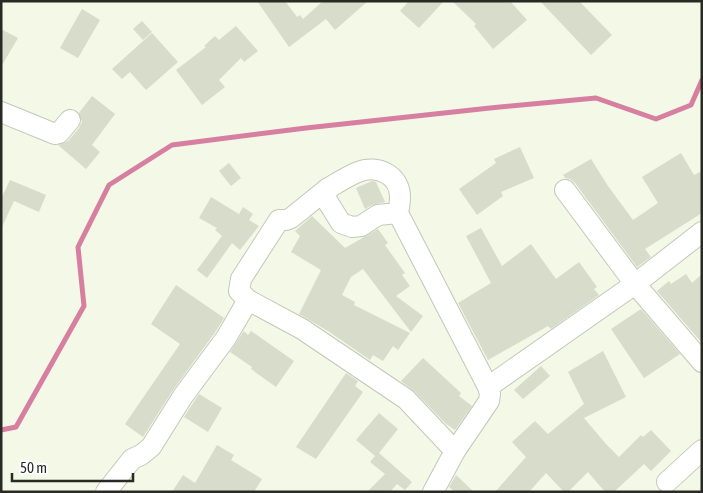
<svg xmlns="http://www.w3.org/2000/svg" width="703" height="493" viewBox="0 0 703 493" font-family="'Asap Condensed',sans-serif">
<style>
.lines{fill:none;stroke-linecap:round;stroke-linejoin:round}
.stream{stroke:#d77fa0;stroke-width:5}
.building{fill:#d8dccb}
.minor-casing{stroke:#c4c8b7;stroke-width:22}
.minor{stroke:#fff;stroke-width:20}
</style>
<rect width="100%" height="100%" fill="#f4f8e6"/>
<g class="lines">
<path class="stream" d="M1,430L16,427L84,306L78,247L109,185L172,145L306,128L490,108L596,98L656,119L691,105L702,80"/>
</g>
<g class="building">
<path d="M257,1H285L297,17L300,15L303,19L323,1H368L335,30L326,19L289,47Z"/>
<path d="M409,1H444L419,28L400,11Z"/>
<path d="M452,1H510L527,20L493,49L474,26L476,24Z"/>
<path d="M540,1H579L612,35L591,55Z"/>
<path d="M82,9L100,20L78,58L60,48Z"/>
<path d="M142,21L152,32L143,40L133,29Z"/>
<path d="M236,26L258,51L244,62L241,58L219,80L225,87L202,105L176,70L206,47L204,46L215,36L219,40Z"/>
<path d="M1,29L18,38L1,67Z"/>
<path d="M152,33L178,62L146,90L130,72L122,79L112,69Z"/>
<path d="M92,96L115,114L92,145L100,152L86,169L58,145L68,141L79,128L82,122L79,113Z"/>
<path d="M520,147L534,178L501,192L503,196L477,215L459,189L496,163L494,159Z"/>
<path d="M681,153L694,175L702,171V213L645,249L651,257L637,267L575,183L570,179L565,178L563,175L591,159L608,186L633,220L658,203L642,177Z"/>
<path d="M229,163L241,178L231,186L219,171Z"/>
<path d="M10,180L46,195L39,212L14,201L1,229V199Z"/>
<path d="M372,181L376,182L385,202L372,205L365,209L356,188Z"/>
<path d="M211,197L239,214L243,207L253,214L249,220L259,226L240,250L232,243L207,278L197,270L222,236L215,230L217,228L199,218Z"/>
<path d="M312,216L345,248L378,229L388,243L385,245L405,273L402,275L410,286L396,296L423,316L411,332L363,269L351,277L342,295L355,302L354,305L410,333L398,350L393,346L383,361L373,355L370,360L328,331L299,314L321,270L291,252L300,236L295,231Z"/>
<path d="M481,228L502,266L531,244L556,279L579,262L597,287L594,289L599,295L551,329L548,326L488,360L458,303L491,283L466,236Z"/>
<path d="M686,274L692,283L702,274V343L657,291L669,281L671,284Z"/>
<path d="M176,285L224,318L216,331L173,390L143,437L125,424L180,344L151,324Z"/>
<path d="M641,309L680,354L644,378L611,329Z"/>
<path d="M244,331L248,335L251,331L294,361L276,387L251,369L252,367L230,352Z"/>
<path d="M603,351L626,397L584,418L606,444L619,457L641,435L643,437L651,430L671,451L651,471L644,464L614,492H605L588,472L568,492H564L546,473L529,492H495L526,457L512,442L535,421L548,434L584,404L568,372Z"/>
<path d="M423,358L461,393L459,396L472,406L455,430L446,424L414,391L401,381Z"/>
<path d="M541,366L550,376L523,399L514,390Z"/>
<path d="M346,373L358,381L355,386L363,392L316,459L296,447Z"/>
<path d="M199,394L222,408L208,432L184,417Z"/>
<path d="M379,413L398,429L379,453L412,482L405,490L397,484L390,492H367L385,474L370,462L375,456L356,440Z"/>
<path d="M217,445L234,455L231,460L262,479L254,492H172L183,475L195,483Z"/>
<path d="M456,475L474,492H455L449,487Z"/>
</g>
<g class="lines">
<defs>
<g id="minor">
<path d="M1,112L55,134L59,133L70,120"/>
<path d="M327,189L291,218L286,220H279L241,279L239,291L248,300L302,329L406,399L455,451"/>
<path d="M565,190L635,284L702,362"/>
<path d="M398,213L378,215L361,226L352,227L341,223L326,199L327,189C337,183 348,176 358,172C377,164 400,175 400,197C400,202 399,208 398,213L488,387L490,394L489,401L455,451L433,492"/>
<path d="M488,387L635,284L702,232"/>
<path d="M667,482L702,450"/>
<path d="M106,492L132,459L141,455L151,447L183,396L226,338L248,300"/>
</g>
</defs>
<use href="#minor" class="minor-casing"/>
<use href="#minor" class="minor"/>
</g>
<rect width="703" height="493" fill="none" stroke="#292a24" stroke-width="5"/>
<path d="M12 473v8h121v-8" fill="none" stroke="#292a24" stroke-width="2.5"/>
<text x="20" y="473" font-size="15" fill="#292a24" stroke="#ffffff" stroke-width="4" paint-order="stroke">50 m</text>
</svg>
